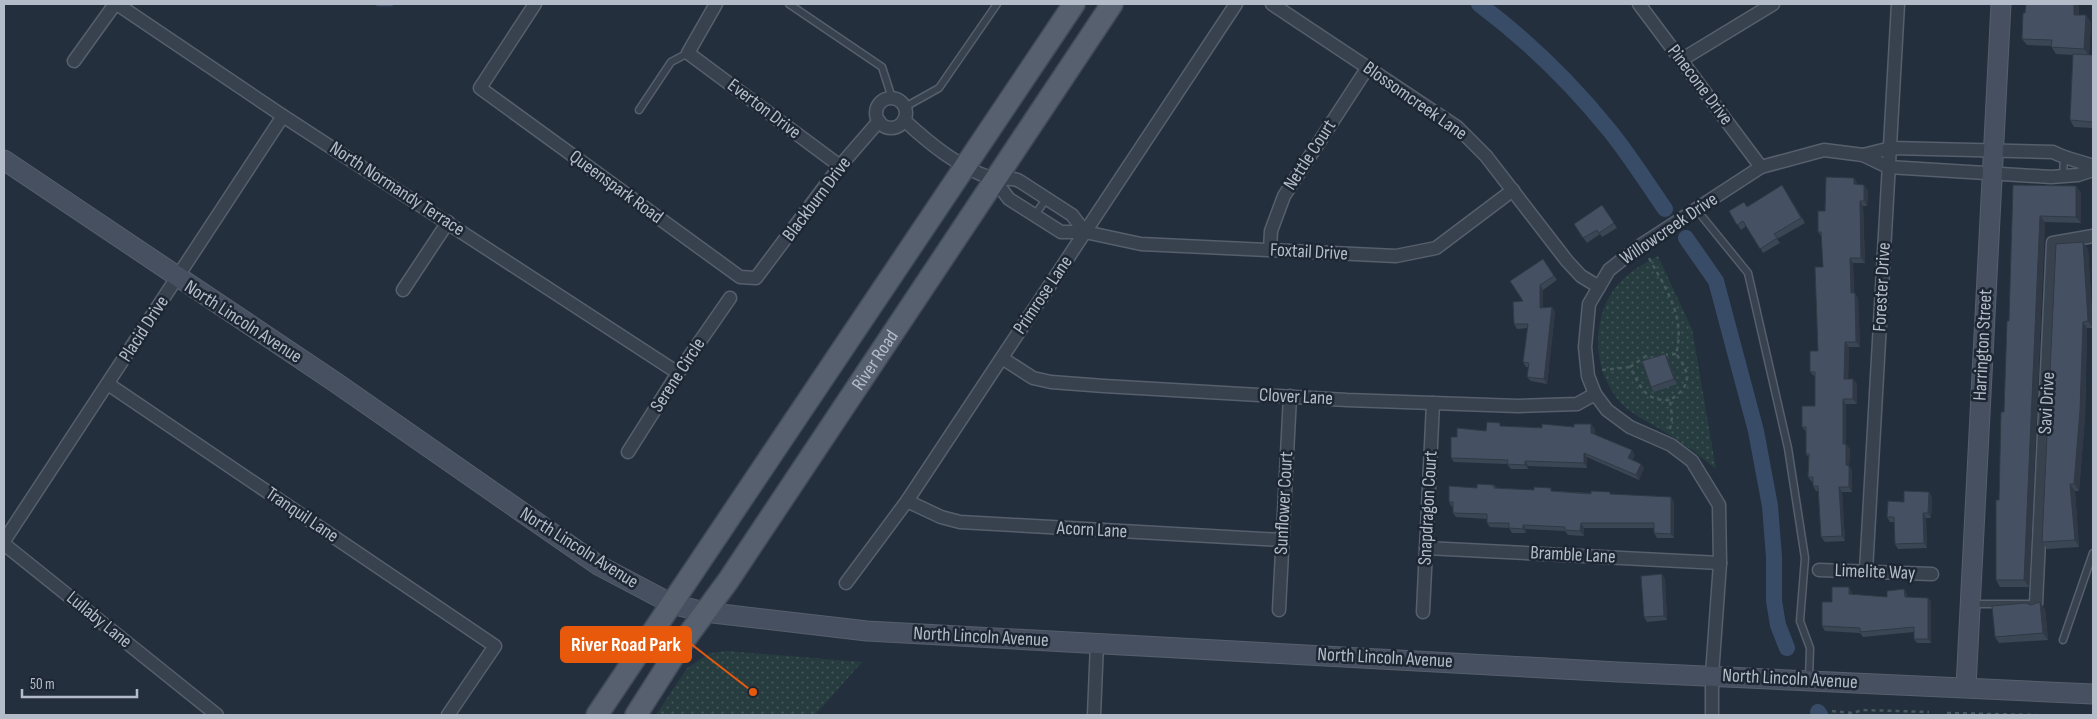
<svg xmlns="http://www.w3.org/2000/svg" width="2097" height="719" viewBox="0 0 2097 719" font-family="'Sofia Sans Condensed',sans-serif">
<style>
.green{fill:url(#green-dots)}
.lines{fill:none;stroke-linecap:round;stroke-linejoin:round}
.stream{stroke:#394c67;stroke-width:4.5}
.canal{stroke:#394c67;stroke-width:16}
.lane-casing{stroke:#565f6c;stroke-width:9}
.street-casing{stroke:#565f6c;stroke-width:15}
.secondary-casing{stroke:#565f6c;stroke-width:21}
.primary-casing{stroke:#414a57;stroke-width:24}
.path{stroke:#44595c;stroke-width:2.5;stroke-dasharray:4 4;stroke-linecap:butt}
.lane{stroke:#38414e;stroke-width:6}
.street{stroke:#38414e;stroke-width:12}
.secondary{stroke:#465061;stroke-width:19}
.primary{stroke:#56606e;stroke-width:21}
.wall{fill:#3b4654}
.shaded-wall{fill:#303945}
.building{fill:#455162;stroke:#303945}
.labels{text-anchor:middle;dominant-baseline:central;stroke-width:5;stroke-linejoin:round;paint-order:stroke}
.street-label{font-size:19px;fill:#b4bcc9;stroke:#1d2633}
.leader{fill:none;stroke:#e8590c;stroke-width:2}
.callout-dot{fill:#e8590c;stroke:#1d2633;stroke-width:2}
.callout{fill:#e8590c;stroke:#e8590c;stroke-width:2}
.callout-label{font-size:20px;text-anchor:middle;font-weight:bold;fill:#fff}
</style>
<defs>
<pattern id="green-dots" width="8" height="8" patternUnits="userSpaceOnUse" patternTransform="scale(1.25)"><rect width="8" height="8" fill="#263c3f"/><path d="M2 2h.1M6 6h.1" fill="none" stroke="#435659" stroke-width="1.8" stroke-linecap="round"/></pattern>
</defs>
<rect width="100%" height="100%" fill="#242f3e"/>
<g class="green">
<path d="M1658,256L1692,329L1716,469C1699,455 1682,442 1663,431C1649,422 1634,416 1622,404C1593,373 1590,322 1615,288C1626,274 1642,264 1658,256Z"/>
<path d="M728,651L862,662L815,715H656L687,668L710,653Z"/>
</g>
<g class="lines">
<path class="stream" d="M378,4H391"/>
<g class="canal">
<path d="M1479,4C1527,40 1572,84 1610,131C1630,156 1647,183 1665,209"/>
<path d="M1686,238L1716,281L1756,431L1770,506L1774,557V601L1778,625L1787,648"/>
<path d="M1818,712L1820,715"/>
</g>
<defs>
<g id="lane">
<path d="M789,4L882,67L892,98"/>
<path d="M905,107L939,88L997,4"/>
<path d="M639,110L671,62L688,53"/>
<path d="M2063,175L2064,158"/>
<path d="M1696,209L1748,273L1788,448L1805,558L1800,621L1810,648L1809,680"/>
<path d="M1034,216L1047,198"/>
<path d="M1972,604H2036"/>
<path d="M2063,640L2093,553"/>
</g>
<g id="street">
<path d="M117,4L283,116L678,373"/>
<path d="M535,4L480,88L740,277L756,278L840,166L879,121"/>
<path d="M716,4L688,53L840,166"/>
<path d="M1272,4L1457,127L1486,156L1567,261L1581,276L1599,287"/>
<path d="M1639,4L1761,167"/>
<path d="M1681,60L1773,4"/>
<path d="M74,61L115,4"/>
<circle cx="891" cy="113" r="15"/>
<path d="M904,120C930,144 958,167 991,178C1002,182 1011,175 1021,182L1072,215L1085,232"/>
<path d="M1863,155L1891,148L2053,152C2066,159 2080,161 2093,166"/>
<path d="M994,179L1009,199L1061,232H1085L1141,244L1396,256L1436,248L1513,190"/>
<path d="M1270,250L1271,231L1284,196L1368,67"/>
<path d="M403,290L448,222"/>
<path d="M1002,358L1033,378L1051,382L1104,386L1347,400L1518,406L1577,404L1595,394"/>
<path d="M108,384L495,646L448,715"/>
<path d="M628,452L678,373L730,298"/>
<path d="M907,501L941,517L960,522L1282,540"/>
<path d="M4,541L283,116"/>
<path d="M4,544L217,715"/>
<path d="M1426,548L1720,563"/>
<path d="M1819,570L1932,574"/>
<path d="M1866,571L1898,4"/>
<path d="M846,583L907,501L1236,4"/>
<path d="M2036,604L2053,243L2093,236"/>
<path d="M1279,610L1290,396"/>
<path d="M1423,612L1433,403"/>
<path d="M1094,715L1097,643"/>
<path d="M1712,715V675L1720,563L1719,505L1692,461L1671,445L1630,427L1607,410L1595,394L1588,376L1585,347L1589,304L1609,270L1638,247L1761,167L1824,150L1863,155L1888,167L2051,177L2078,175L2093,170"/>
</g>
<g id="secondary">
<path d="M4,160L335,382L598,565L672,604L704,612L867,631L1618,672L2093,694"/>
<path d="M1966,687L2001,4"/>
</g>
<g id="primary">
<path d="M597,715L1074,4"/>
<path id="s1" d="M636,715L680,646L728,581L1112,4"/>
</g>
</defs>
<use href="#lane" class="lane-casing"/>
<use href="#street" class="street-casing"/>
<use href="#secondary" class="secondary-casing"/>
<use href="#primary" class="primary-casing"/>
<g class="path">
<path d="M1649,258C1666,289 1686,317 1676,354C1691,373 1692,386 1670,400L1672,417L1670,429"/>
<path d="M1664,355L1676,354"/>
<path d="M1630,367L1646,356L1654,358"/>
<path d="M1602,370L1630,367C1641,386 1643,401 1670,400"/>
<path d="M1832,711L1852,713L1863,710L1929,712"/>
<path d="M1947,713L2037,715"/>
</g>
<use href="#lane" class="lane"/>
<use href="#street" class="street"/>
<use href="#secondary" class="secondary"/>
<use href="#primary" class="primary"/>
</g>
<g class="wall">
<path d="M2079,15L2091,22L2089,55H2093V128L2074,127L2070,120L2073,55L2056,54L2051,46L2027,45L2022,39Z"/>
<path d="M1854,178L1857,183V185L1868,190L1867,206H1863L1865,263H1853L1854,293L1858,298L1860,347H1849L1848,379H1853L1857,384V404H1846V444L1850,449L1849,466L1852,470V492H1842L1845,541L1825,542L1821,537L1819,491H1816L1813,486V482H1812L1808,477L1809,458L1806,454V432L1802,427L1815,406V376H1814L1810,372L1818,351L1823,267L1822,237L1818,232L1825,211Z"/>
<path d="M2013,185L2076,186L2081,193V223L2045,222L2029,587H2000L1996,580L2004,412L2009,321Z"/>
<path d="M1785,190L1805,223L1777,239L1780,243L1763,253L1746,226L1741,230L1729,211L1747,206Z"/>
<path d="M1602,205L1617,228L1602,237L1600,234L1587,243L1574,224Z"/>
<path d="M2088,249L2093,328H2087L2085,417L2079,491H2075L2079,547L2047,549L2042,542Z"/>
<path d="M1543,259L1557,280L1543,290V308L1552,307L1555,312L1547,384L1531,381L1527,377L1529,367H1526L1523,362L1528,328L1517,329L1514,324L1523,301Z"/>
<path d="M1665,354L1668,358L1677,384L1654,392L1651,387Z"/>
<path d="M1502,426L1595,429V434L1635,455L1632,460L1644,468L1639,480L1587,457V468L1528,466V469H1511L1507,464L1454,462L1451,458L1457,437L1486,431Z"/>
<path d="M1494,485L1497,488L1611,494L1674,502V538H1657L1654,533V528H1584V536L1568,535L1565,531L1526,529V533H1512L1509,528L1490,527L1487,523V519L1456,517L1453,513V507H1452L1449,502L1477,488Z"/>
<path d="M1929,492L1932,497L1931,518H1926L1927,548L1898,549L1895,544L1894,522H1890L1887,517L1904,502Z"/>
<path d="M1662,574L1665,579L1667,620L1647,622L1644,617Z"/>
<path d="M1904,589L1907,594V597L1928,598L1931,602V643H1917L1914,639V632L1863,637L1860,633L1825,631L1822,626L1832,602L1852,592V594L1887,597Z"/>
<path d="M2031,605L2045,609L2048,640L1999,643L1995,637Z"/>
</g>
<g class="shaded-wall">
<path d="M2074,4H2079V22L2074,15Z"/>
<path d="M2086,15L2091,22L2089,56L2084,49Z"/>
<path d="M1854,178L1857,183V189L1854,184Z"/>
<path d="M1864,185L1868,190L1867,206L1864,201Z"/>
<path d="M2076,186L2081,193V223L2076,217Z"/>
<path d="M1860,201L1863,206L1865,263L1861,258Z"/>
<path d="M2040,216L2045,222L2029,587L2024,580Z"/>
<path d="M2083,242L2088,249L2093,328L2088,321Z"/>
<path d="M1850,258L1853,263L1854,298L1851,293Z"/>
<path d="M1540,285L1543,290V312L1540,308Z"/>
<path d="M1855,293L1858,298L1860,347L1856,342Z"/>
<path d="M1552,307L1555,312L1547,384L1544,379Z"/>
<path d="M2083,322L2087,328L2085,417L2079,491L2074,484Z"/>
<path d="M1845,342L1849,347L1848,384L1844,379Z"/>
<path d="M1665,354L1668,358L1677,384L1674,379Z"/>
<path d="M1853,379L1857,384V404L1853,399Z"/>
<path d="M1843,399L1846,404V449L1843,444Z"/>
<path d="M1591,424L1595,429V437L1591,433Z"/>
<path d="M1846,444L1850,449L1849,466L1852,470V492L1849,487L1846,465Z"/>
<path d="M1632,450L1635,455L1631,463L1628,458Z"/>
<path d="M1584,453L1587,457V468L1584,463Z"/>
<path d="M1525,461L1528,466V469L1525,465Z"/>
<path d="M1641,464L1644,468L1639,480L1636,475Z"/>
<path d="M2070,484L2075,491L2079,547L2075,540Z"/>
<path d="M1839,487L1842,492L1845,541L1842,536Z"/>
<path d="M1929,492L1932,497L1931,518L1928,513Z"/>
<path d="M1671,497L1674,502V538L1671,534Z"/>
<path d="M1923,513L1926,518L1927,548L1924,543Z"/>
<path d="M1581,523L1584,528V536L1580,531Z"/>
<path d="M1523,525L1526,529V533L1523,529Z"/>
<path d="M1662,574L1665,579L1667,620L1664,616Z"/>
<path d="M1849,587L1852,592V598L1849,594Z"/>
<path d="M1904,589L1907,594L1908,602L1905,597Z"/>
<path d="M1928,598L1931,602V643L1928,639Z"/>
<path d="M2040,602L2045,609L2048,640L2043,633Z"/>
</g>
<g class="building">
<path d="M2026,4H2074V15H2086L2084,49L2051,47L2052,40L2022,39L2023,13H2025Z"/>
<path d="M2073,54L2093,55V122L2070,120Z"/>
<path d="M1826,177L1854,178V184L1864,185V201H1860L1861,258H1850L1851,293H1855L1856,342H1845L1844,379H1853V399H1843V444H1846V465L1849,466V487H1839L1842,536L1821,537L1818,486H1813V477H1808L1809,454H1806V427H1802V406H1815V372H1810V351H1818L1815,267H1823L1821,232H1818V211H1825Z"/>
<path d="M1782,185L1801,218L1774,234L1777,238L1760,249L1743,221L1737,225L1729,211L1744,202L1747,207Z"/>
<path d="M2013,185L2076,186V217L2040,216L2024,580H1996V500H1999L2001,412H2004L2007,321H2009Z"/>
<path d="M1602,205L1614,223L1599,233L1597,230L1583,238L1574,224Z"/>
<path d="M2083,242L2088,321L2083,322L2080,410L2074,484H2070L2075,540L2042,542L2056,244Z"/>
<path d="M1543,259L1554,276L1540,285V308L1552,307L1544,379L1527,377L1529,363L1523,362L1528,324H1514L1513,302L1523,301L1510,281Z"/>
<path d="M1665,354L1674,379L1651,387L1642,361Z"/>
<path d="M1487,422L1500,423V426L1542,428V424L1574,427V424H1591V433L1632,450L1628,458L1641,464L1636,475L1584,453V463L1525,461V465L1507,464L1508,460L1451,458V437H1457V428L1486,431Z"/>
<path d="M1477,484L1494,485V488L1534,490V487L1551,488V491L1591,494V491L1610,492V494L1671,497V534L1654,533V523H1581L1580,531L1565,530V527L1523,525V529L1509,528V523H1487V514L1453,513V502H1449V486L1477,488Z"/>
<path d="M1904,491L1929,492L1928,513H1923L1924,543L1895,544L1894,517H1887L1888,501L1904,502Z"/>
<path d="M1662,574L1664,616L1644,617L1641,576Z"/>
<path d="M1832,587H1849V594L1887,597V591L1904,589L1905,597L1928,598V639H1914V627L1860,632V628L1822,626V602H1832Z"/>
<path d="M2040,602L2043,633L1995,637L1992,606L2026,603L2031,605Z"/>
</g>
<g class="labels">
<g class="street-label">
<text transform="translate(1700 85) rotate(53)">Pinecone Drive</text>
<text transform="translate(1415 101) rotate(35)">Blossomcreek Lane</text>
<text transform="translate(764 109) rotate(37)">Everton Drive</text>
<text transform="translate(1310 155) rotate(-57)">Nettle Court</text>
<text transform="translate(616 187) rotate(36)">Queenspark Road</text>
<text transform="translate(397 189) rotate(33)">North Normandy Terrace</text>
<text transform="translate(817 199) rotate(-53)">Blackburn Drive</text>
<text transform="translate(1669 229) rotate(-34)">Willowcreek Drive</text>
<text transform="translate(1309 252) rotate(3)">Foxtail Drive</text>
<text transform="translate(1882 287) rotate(-87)">Forester Drive</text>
<text transform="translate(1043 295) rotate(-56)">Primrose Lane</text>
<text transform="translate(243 322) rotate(33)">North Lincoln Avenue</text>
<text transform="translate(144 329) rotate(-57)">Placid Drive</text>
<text transform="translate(1983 345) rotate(-87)">Harrington Street</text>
<text stroke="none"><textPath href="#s1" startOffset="428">River Road</textPath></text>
<text transform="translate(678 375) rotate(-57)">Serene Circle</text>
<text transform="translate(1296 397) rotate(3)">Clover Lane</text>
<text transform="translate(2047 403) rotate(-87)">Savi Drive</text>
<text transform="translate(1284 503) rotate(-87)">Sunflower Court</text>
<text transform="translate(1428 508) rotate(-87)">Snapdragon Court</text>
<text transform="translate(302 515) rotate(34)">Tranquil Lane</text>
<text transform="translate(1092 530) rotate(3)">Acorn Lane</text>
<text transform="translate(579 548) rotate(32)">North Lincoln Avenue</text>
<text transform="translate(1573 555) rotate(3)">Bramble Lane</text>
<text transform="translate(1875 572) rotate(2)">Limelite Way</text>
<text transform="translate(99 620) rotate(39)">Lullaby Lane</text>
<text transform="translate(981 637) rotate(3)">North Lincoln Avenue</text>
<text transform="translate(1385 658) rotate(3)">North Lincoln Avenue</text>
<text transform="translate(1790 679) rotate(3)">North Lincoln Avenue</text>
</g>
</g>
<path class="leader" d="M753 692L691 644"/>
<circle class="callout-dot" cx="753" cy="692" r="5"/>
<rect class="callout" x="561" y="627" width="130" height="35" rx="5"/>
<g class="callout-label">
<text x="626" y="651">River Road Park</text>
</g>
<rect width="2097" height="719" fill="none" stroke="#b4bcc9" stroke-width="10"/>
<path d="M22 689v8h115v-8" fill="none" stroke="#b4bcc9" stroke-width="2.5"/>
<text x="30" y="689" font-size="15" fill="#b4bcc9" stroke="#1d2633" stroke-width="4" paint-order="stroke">50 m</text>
</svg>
